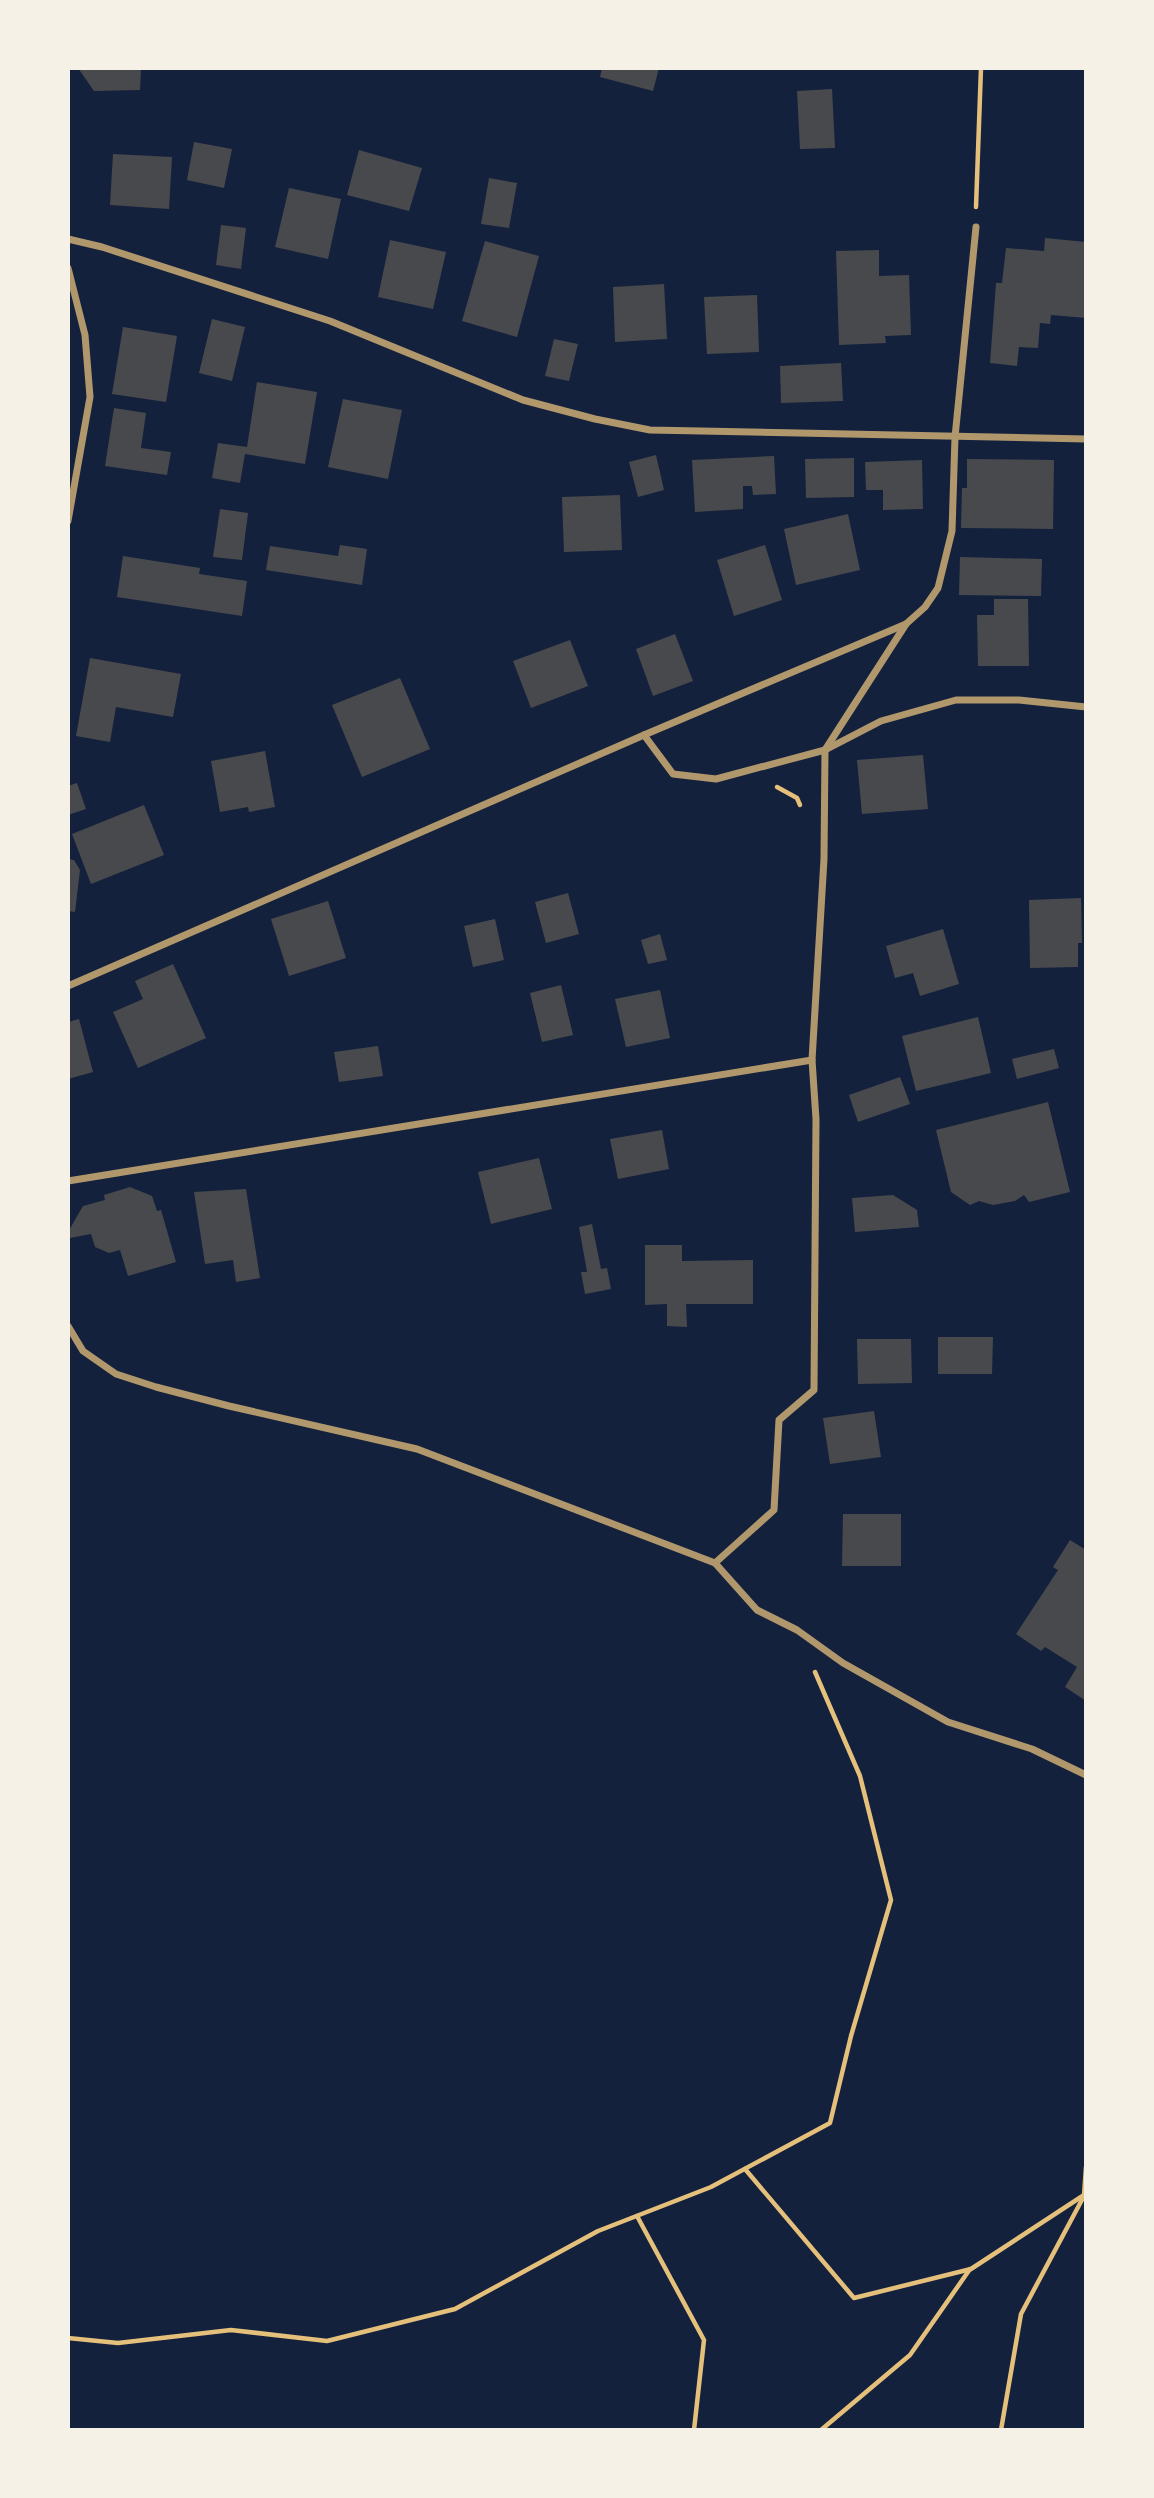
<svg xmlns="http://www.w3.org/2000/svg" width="1154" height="2498" viewBox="0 0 1154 2498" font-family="'Source Sans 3',sans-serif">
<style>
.building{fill:#48494c}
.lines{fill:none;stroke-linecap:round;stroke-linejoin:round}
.path{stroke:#e5c07b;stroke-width:4.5}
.minor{stroke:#b1986c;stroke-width:7}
</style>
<rect width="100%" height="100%" fill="#14213d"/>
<g class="building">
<path d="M78,68H141L140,90L94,91Z"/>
<path d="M602,68H659L653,91L600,77Z"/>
<path d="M832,89L835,148L800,149L797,91Z"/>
<path d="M194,142L232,149L224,188L187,180Z"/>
<path d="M359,150L422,168L409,211L347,195Z"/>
<path d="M113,154L172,157L169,209L110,205Z"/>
<path d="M489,178L517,183L509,228L481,224Z"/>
<path d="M289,188L341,199L328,259L275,247Z"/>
<path d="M221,225L246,228L241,269L216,265Z"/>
<path d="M1045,238L1086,242V318L1051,315L1050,324L1040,323L1038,348L1019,347L1017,366L990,363L996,283H1002L1006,248L1044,251Z"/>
<path d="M390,240L446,252L433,309L378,297Z"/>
<path d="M485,241L539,256L517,337L462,321Z"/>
<path d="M879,250V276L909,275L911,335L885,336L886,343L839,345L836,251Z"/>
<path d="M664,284L667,339L615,342L613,287Z"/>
<path d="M757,295L759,352L707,354L704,297Z"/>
<path d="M212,319L245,327L232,381L199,373Z"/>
<path d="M123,327L177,336L166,402L112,394Z"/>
<path d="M554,339L578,344L569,381L545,376Z"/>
<path d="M841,363L843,401L781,403L780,366Z"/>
<path d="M257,382L317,392L305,464L245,454L240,483L212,478L218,443L247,447Z"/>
<path d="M343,399L402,410L388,479L328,467Z"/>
<path d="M114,408L146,413L141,448L171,452L167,475L105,466Z"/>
<path d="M656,455L664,490L638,497L629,462Z"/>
<path d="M774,456L776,494L753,495L752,486H743V509L695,512L692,460Z"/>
<path d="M854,458V497L806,498L805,459Z"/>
<path d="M967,459L1054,460L1053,529L961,528L962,488H967Z"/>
<path d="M922,460L923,509L883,510V490H866L865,462Z"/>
<path d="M620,495L622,550L564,552L562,497Z"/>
<path d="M220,509L248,513L242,560L213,557Z"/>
<path d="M848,514L860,570L796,585L784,529Z"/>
<path d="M340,545L367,549L362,585L266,570L270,546L338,556Z"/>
<path d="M765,545L782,600L734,616L717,560Z"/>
<path d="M123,556L200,568L199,574L247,581L242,616L117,597Z"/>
<path d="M960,557L1042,559L1041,596L959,595Z"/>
<path d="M994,599H1028L1029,666H978L977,615H994Z"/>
<path d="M675,634L693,681L653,696L636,649Z"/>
<path d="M570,640L588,686L531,708L513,661Z"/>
<path d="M90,658L181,674L173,717L116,707L110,742L76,736Z"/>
<path d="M400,678L430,749L362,777L332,705Z"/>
<path d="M265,751L275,807L249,812L248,807L220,812L211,761Z"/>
<path d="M923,755L928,809L862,814L857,760Z"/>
<path d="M77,783L86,809L68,815V786Z"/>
<path d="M144,805L164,855L91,884L72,834Z"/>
<path d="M68,859L74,860L80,870L75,912L68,911Z"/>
<path d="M568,893L579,934L546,943L535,902Z"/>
<path d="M1081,898L1082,943H1078V967L1030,968L1029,900Z"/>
<path d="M328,901L346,958L289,976L271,919Z"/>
<path d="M495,919L504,960L473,967L464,926Z"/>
<path d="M943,929L959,984L920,996L913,973L895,978L886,946Z"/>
<path d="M660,934L667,960L648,964L641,940Z"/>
<path d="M173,964L206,1038L138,1068L113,1012L143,999L135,981Z"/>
<path d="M561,985L573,1035L542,1042L530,993Z"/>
<path d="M660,990L670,1038L626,1047L615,999Z"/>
<path d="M978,1017L991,1073L916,1091L902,1036Z"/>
<path d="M79,1019L93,1072L68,1079V1022Z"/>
<path d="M378,1046L383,1076L339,1082L334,1052Z"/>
<path d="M1054,1049L1059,1068L1017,1079L1012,1059Z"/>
<path d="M900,1077L910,1104L858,1122L849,1095Z"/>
<path d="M1048,1102L1070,1192L1029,1202L1024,1195L1015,1201L993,1205L979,1201L970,1205L951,1192L936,1130Z"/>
<path d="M662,1130L669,1169L618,1179L610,1139Z"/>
<path d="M539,1158L552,1209L491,1224L478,1172Z"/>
<path d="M130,1187L152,1196L157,1211L161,1210L176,1262L128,1276L120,1250L109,1253L95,1247L91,1234L70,1238L68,1232L83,1206L105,1200L104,1195Z"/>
<path d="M246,1189L260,1278L236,1282L233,1260L205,1264L194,1192Z"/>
<path d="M893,1195L917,1210L919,1227L855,1232L852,1198Z"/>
<path d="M592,1224L601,1269L607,1268L611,1289L585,1294L581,1272H587L579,1227Z"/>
<path d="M645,1245H682V1261L753,1260V1304H686L687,1327L667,1326V1304L645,1305Z"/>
<path d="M938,1337H993L992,1374H938Z"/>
<path d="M857,1339H911L912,1383L858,1384Z"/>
<path d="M874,1411L881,1457L830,1464L823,1418Z"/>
<path d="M843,1514H901V1566H842Z"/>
<path d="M1070,1540L1086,1550V1701L1065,1687L1077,1667L1045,1647L1041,1651L1016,1634L1058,1570L1053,1567Z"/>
</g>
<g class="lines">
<g class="path">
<path d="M976,207L981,68"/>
<path d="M777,787L797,798L800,805"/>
<path d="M745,2169L854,2298L971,2269L1084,2195L1086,2167"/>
<path d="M637,2216L704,2340L694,2430"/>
<path d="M68,2338L118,2343L231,2330L327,2341L455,2309L598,2231L711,2187L830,2123L851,2036L891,1900L860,1776L815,1672"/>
<path d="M821,2430L910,2355L970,2269"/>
<path d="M1001,2430L1021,2314L1084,2196"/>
</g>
<g class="minor">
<path d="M68,239L102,247L330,321L523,400L595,419L650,430L1086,439"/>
<path d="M68,268L85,335L90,397L68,521"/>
<path d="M644,735L673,774L716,779L825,750L881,721L956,700H1019L1086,707"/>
<path d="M68,986L644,735L906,624L925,607L938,588L952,531L955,437L976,227"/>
<path d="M68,1181L812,1060"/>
<path d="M68,1326L83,1351L116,1374L156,1387L229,1406L417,1449L715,1563L757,1610L797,1630L843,1663L948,1722L1032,1749L1086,1775"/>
<path d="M715,1563L774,1510L779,1420L814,1390L816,1119L812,1060L824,859L825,750L906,624"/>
</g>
</g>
<rect width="1154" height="2498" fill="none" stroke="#f6f1e7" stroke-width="140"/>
</svg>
